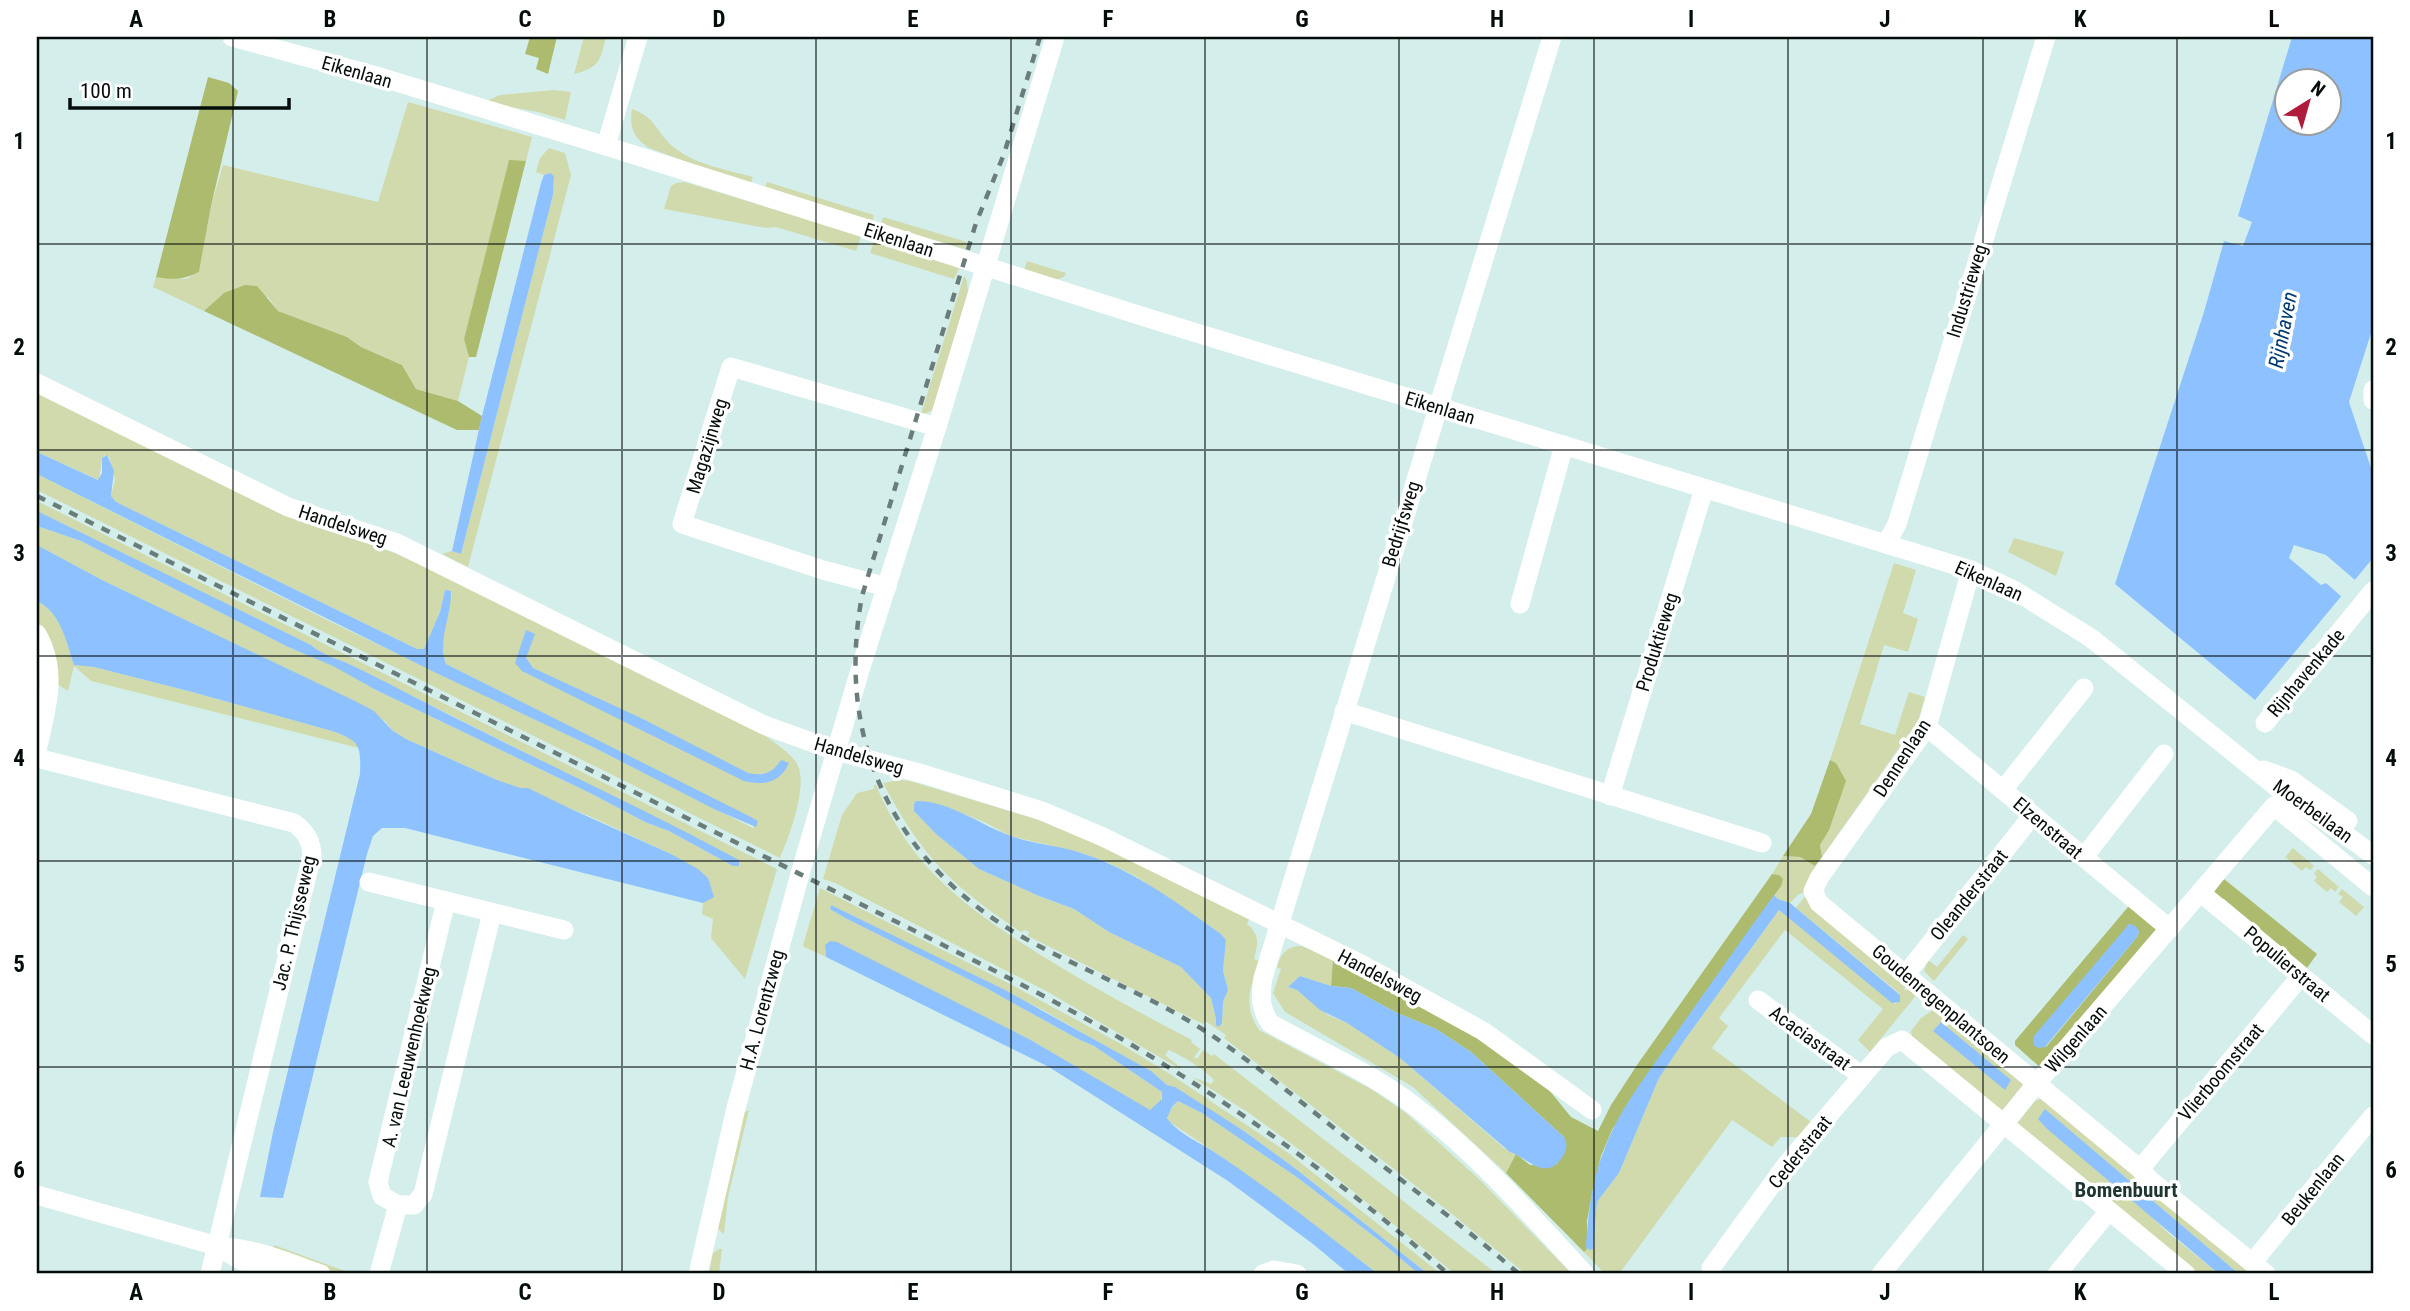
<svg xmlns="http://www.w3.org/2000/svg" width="2410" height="1311" viewBox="0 0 2410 1311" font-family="'Roboto Condensed',sans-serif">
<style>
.green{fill:#d0daac;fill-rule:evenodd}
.forest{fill:#acbb6e;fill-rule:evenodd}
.water{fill:#8ec1ff;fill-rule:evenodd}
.pier{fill:#d4efeb}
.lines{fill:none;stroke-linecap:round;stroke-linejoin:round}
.minor{stroke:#fff;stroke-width:19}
.rail{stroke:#6b7d7a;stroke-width:4.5;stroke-dasharray:9 9;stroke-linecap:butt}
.grid{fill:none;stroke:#050d0c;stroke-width:2;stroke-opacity:0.55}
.labels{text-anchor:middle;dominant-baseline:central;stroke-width:7;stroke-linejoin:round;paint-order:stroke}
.street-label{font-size:19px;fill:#050d0c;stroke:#fff}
.water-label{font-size:21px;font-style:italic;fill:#033b71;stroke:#fff}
.neighbourhood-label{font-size:21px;font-weight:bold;fill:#1e3532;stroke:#fff}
.neatline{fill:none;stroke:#050d0c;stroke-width:2.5}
.grid-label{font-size:23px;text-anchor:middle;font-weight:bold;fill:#050d0c}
</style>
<rect width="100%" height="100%" fill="#d4efeb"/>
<g class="green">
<path d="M584,37H606C600,61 600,67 574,74Z"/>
<path d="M554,90L571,92L565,120L538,112L484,102L500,95Z"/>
<path d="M408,102L532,137L526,161H509L464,339L469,357L458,401L416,389L402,365L361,347L347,337L278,311L268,297L224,293L204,311L153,287L156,277L186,279L199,272L211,206L223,165L378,202Z"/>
<path d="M632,109C658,118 656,134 676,149C697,165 728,170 753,177L750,185L649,148C634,138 629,127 632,109Z"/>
<path d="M549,148L565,153L571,175L468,567L442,554L452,551L461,554L553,195L554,176L550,173L544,175L536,172L540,158Z"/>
<path d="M685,182L861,236L856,251L776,227L766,228L664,209L671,186L676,183Z"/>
<path d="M767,182L874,215L872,223L764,190Z"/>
<path d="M883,217L967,242L965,249L881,225Z"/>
<path d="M874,242L954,265L959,269L954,279L870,253Z"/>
<path d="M1027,261L1066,273L1064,277L1055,280L1024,270Z"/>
<path d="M964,276L967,281L968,292L933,410L924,414H921Z"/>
<path d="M37,393L280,513C323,532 368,541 411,560L767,737C776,744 790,753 796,762C810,782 789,837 780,858L37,490V474L329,621L593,747L753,828L758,822L446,664C439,644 446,613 452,593L445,590L440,612L424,650L417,649L116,502L111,496L115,480L109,457L105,455L102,458L99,480L37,452Z"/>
<path d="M37,501L777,869L745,979L711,938L713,919L702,914L703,903L711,897L671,854L589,816L497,780L406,739L392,730L385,721L300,675L102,580L37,545V526L81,541L286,646L333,665L376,690L590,793L645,822L669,831L733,866L738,860L351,665L320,652L311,645C219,600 128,556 37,511Z"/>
<path d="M2014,538L2064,552L2056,576L2008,552Z"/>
<path d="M1894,563L1916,570L1903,613L1918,619L1908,652L1884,645L1860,724L1895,735L1909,692L1925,697L1918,721L1822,857L1820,845C1837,816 1836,796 1836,763L1830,760Z"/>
<path d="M37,601C61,613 66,641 74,665L94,667L192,692L332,731L351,738L359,748L91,681L74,666L68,691L57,684L42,628L37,622Z"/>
<path d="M900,780L910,781L1046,822L1094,842L1249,919L1247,924C1260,934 1258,945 1254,959L1259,961C1251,988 1242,1004 1259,1030L1371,1089L1406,1113L1480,1180L1572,1274H1526L1447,1210L1224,1038L1226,1035L1205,1021L1203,1024L1028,936L1029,932L1025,930L1021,932C951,885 923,858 883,783ZM916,801L950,808L986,823L1010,836L1078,852L1107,862L1137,877L1221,934L1226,940L1223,971L1228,990L1223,1002L1222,1023L1219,1027L1216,1023V1019L1211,998L1181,967L1109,932L1074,909L1039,896L979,869L936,834L914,811V804Z"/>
<path d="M874,785H876C911,868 965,907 1039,954C1089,985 1140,1013 1192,1040L1191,1042L1200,1049L1194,1057L1197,1059L1203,1050L1212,1056L1214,1054L1497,1274H1455L1327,1170L1249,1113L1192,1077L1211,1084L1214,1080C1202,1067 1185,1058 1169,1050L1165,1055L1181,1068L1180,1069L1048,992L835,883L823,879L842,815L857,793L874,789Z"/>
<path d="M2293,848L2314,866L2310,870L2306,867L2302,871L2285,857Z"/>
<path d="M1783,856L1800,857L1820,869L1806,892L1799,894L1790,903L1778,899L1775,895L1781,886L1779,875L1772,874Z"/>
<path d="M2318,869L2339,887L2335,892L2331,888L2327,892L2314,881L2317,877L2314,873Z"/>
<path d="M820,888L1010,984L1121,1044L1173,1076L1287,1152L1441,1274H1428L1296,1169L1244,1131L1167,1085L1154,1074L1043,1010L831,905L830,909L845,918L986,988L1078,1039L1094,1046L1162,1092L1161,1101L1150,1111L1029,1039L825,948L826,957L804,947L803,945Z"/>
<path d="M2342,889L2364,907L2356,916L2339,902L2343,897L2338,894Z"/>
<path d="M1806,895L1908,983L1904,989L1907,991L1909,988L1915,995L1914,998L1870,1052L1858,1040L1883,1009L1785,930L1719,1018L1728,1026L1712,1048L1811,1122L1798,1137H1781L1772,1147L1732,1120L1619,1274H1605L1584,1252L1587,1249H1593L1597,1202L1619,1173L1659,1078L1686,1038L1779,910L1895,1004L1900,994L1796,908Z"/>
<path d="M1963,935L1968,939L1934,981L1924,971L1928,960L1937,967Z"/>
<path d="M1302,946L1333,960L1331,986L1300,976L1288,987L1297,990L1328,1015L1347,1023L1400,1058L1504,1148L1516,1154L1506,1173L1413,1087L1285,1012L1273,993L1281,969L1277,967C1281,953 1287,946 1302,946Z"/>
<path d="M1936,1008L2024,1083L2003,1110L1998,1108L1912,1036L1911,1031L1921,1018Z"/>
<path d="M2042,1098L2252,1274H2239L2046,1110L2167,1232L2219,1274H2196L2017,1124L2035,1101Z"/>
<path d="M1178,1101L1202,1113L1298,1178L1380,1241L1419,1274H1378L1287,1204L1222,1157L1168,1121L1167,1114Z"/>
<path d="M749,1110L728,1197L724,1234L717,1228L743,1113Z"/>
<path d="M274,1245L353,1274H336L273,1252Z"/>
<path d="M719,1249H722L719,1274H709L713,1253Z"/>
</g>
<g class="forest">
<path d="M530,37H557L548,74L536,69L539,58L525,54Z"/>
<path d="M208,77L229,83L238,91L211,206L199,272C183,280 173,280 156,277Z"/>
<path d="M509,160L526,161L476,357H469L464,339Z"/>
<path d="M245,285L257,286L278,311L347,337L361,347L402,365L416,389L458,401L482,416L479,430H457L204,311L224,293Z"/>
<path d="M1830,760L1836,763L1846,781L1829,830L1820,845L1822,857L1815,866L1800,857L1783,856L1811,814Z"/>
<path d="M1772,874L1779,875L1783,879L1781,886L1650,1071L1612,1130L1601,1156L1592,1194L1587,1221V1249L1584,1252L1506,1173L1516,1154L1530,1165L1557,1164L1566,1148L1564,1137L1471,1052L1436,1029L1397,1013L1351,988L1331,986L1333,960L1411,1000L1480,1040L1545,1085L1571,1117L1598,1131L1611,1105L1637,1065Z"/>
<path d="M2224,879L2317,954L2307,968L2224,899L2212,895Z"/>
<path d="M2133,906L2158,926L2155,933L2042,1069L2015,1045V1041L2128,907ZM2130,924L2139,932L2137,937L2046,1047L2035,1036Z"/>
</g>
<g class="water">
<path d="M2292,37H2373V327L2349,402L2373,474V558L2255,700L2115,584L2204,312L2224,241L2243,246L2252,222L2238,216ZM2288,80H2330V122H2288Z"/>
<path d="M550,173L554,176L553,195L461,554L452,551L482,416L541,183L544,175Z"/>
<path d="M37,452L98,480L102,473V458L107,455L114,471L111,496L116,502L417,649H424L440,612L445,590L451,591C452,614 437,641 446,664L751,817L758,821L756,827L716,810L593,747L434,672L37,474Z"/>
<path d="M37,511L311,645C322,655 336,658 349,664C366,672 384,681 401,690C513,749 628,800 739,860V866H733L669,831L645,822L590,793L376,690L333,666L286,646L81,541L37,526Z"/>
<path d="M37,545L102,580L353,700L374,711L392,730L406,739L497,780L520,788H528L571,809L671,854L698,869L708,878L714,897L703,903L405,828H382L373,836L367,854L283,1198L260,1197L273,1132L360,774C361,745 360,741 332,731L192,692L94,667L74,665C66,641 61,613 37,601Z"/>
<path d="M526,630L535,634L526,658L533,668L643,719L748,773C763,776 772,774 781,760L789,763C780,783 764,786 744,781L522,671L515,663Z"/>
<path d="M916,801C951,801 980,825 1011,836C1033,844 1056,845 1078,852C1131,868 1176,902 1221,934L1226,940L1223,971L1228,990L1223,1002L1222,1023L1219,1027L1216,1025V1019L1211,998L1181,967L1109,932L1074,909L1039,896L979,869L936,834L914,811V804Z"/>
<path d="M1774,895L1778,899L1790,903L1900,995V1002L1892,1003L1779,910L1686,1038L1659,1078L1619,1173L1597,1202L1593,1249L1589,1250L1586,1247C1588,1214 1592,1179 1605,1148C1620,1108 1648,1073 1672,1039C1706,991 1740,942 1774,895Z"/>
<path d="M831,905L1005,990L1151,1071L1167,1085L1175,1087L1244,1131L1296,1169L1428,1274H1419L1380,1241L1298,1178L1202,1113L1178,1101L1172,1107L1167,1118C1178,1134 1203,1144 1219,1155C1274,1192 1326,1234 1378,1274H1349L1313,1244L1228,1181L1049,1067L826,957L825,945L830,941L837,942L1029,1039L1150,1110L1162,1099V1092L1094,1046L1078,1039L986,988L845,918L830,909Z"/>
<path d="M2129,924L2136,926L2139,932L2137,937L2045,1047L2039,1048L2033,1045L2034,1036Z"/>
<path d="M1300,976L1331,986L1351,988L1397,1013L1436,1029L1471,1052L1564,1137C1568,1145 1567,1151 1561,1159C1545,1181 1528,1158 1510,1152L1400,1058L1347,1023L1320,1010L1297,990L1288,987Z"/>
<path d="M1941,1022L2011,1080L2005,1090L1933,1031Z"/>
<path d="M2045,1109L2239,1274H2219L2046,1128L2038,1119Z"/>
</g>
<path class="pier" d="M2294,545L2326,555L2355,580L2342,597L2326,583L2321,585L2289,558Z"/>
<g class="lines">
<g class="minor">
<path d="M232,37L380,77L606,146L1151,319L1971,570L2014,590L2091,638L2284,793L2332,825L2373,855"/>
<path d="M1552,37L1263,978C1260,996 1260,1008 1270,1023C1314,1048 1363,1069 1405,1099C1472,1148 1529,1213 1585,1274"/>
<path d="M606,146L638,37"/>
<path d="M37,383L288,507L397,543L764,725L836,751L923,774L1042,811L1103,837L1363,965L1483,1031L1592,1110"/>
<path d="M2373,390V400"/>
<path d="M1886,544L1897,524L2046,37"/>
<path d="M1971,570L1927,727L1819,878L1813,891L1819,903L2140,1169L2151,1181L2266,1274"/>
<path d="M887,587L823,570L682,524L731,367L937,427"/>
<path d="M1520,604L1564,445"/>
<path d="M37,634C59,672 46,710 37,750"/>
<path d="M1344,711L1762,843"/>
<path d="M2265,723L2373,591"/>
<path d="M1927,727L2170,929"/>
<path d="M37,758L294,823C306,832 311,840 312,855L210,1274"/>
<path d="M2264,770L2291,780L2348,821"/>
<path d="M2003,790L2084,688"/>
<path d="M1610,796L1704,489"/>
<path d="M2084,857L2164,754"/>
<path d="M369,882L564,930"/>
<path d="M2201,893L2373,1035"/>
<path d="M1906,974L2033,815"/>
<path d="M1758,1000L1862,1076"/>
<path d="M2140,1169L2301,976"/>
<path d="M37,1195L217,1246C257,1249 284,1261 321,1274"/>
<path d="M398,1205L382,1196L378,1182L446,901"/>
<path d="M227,1252L242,1261L285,1274"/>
<path d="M2252,1263L2373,1116"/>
<path d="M379,1274L398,1205H414L423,1194L492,913"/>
<path d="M698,1274L736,1108L800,874L860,670L937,427L1055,37"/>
<path d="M1263,1274L1274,1270L1297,1274"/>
<path d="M1712,1274L1711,1268L1786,1165L1887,1047L1902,1040L2186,1274"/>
<path d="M1881,1274L2037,1083L2274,806L2373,887"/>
<path d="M2057,1274L2109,1211"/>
</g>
<g class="rail">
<path d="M1040,37L1004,154L976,223L862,596C835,740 893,861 1019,935C1078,969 1144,992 1202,1029C1253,1062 1301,1102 1349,1140C1406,1184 1465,1227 1519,1274"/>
<path d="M37,496L931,939C995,971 1058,1002 1120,1038C1236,1106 1348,1185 1448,1274"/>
</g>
</g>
<path class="grid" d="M233,37V1274M427,37V1274M622,37V1274M816,37V1274M1011,37V1274M1205,37V1274M1399,37V1274M1594,37V1274M1788,37V1274M1983,37V1274M2177,37V1274M37,244H2373M37,450H2373M37,656H2373M37,861H2373M37,1067H2373"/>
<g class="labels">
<g class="street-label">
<text transform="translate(357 72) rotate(16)">Eikenlaan</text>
<text transform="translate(899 240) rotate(18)">Eikenlaan</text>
<text transform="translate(1967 291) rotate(-73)">Industrieweg</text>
<text transform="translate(1440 408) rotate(17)">Eikenlaan</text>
<text transform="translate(707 446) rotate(-73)">Magazijnweg</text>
<text transform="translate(1401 524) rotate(-73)">Bedrijfsweg</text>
<text transform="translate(343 525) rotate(18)">Handelsweg</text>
<text transform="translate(1989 581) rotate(24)">Eikenlaan</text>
<text transform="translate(1657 642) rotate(-73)">Produktieweg</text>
<text transform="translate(2306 673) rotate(-50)">Rijnhavenkade</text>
<text transform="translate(859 756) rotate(16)">Handelsweg</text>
<text transform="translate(1902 758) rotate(-57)">Dennenlaan</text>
<text transform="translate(2313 811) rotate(36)">Moerbeilaan</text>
<text transform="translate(2048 828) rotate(40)">Elzenstraat</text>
<text transform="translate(1969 895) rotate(-51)">Oleanderstraat</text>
<text transform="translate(294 923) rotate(-77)">Jac. P. Thijsseweg</text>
<text transform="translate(2287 964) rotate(40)">Populierstraat</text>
<text transform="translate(1380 976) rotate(28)">Handelsweg</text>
<text transform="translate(1941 1004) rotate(40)">Goudenregenplantsoen</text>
<text transform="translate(762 1010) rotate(-75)">H.A. Lorentzweg</text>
<text transform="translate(1810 1038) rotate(36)">Acaciastraat</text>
<text transform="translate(2076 1039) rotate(-49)">Wilgenlaan</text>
<text transform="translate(409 1057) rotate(-77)">A. van Leeuwenhoekweg</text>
<text transform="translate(2221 1072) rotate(-50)">Vlierboomstraat</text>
<text transform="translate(1800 1152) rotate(-51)">Cederstraat</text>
<text transform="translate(2313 1189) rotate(-51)">Beukenlaan</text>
</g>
<g class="water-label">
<text transform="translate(2283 330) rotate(-79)">Rijnhaven</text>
</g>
<g class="neighbourhood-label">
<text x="2126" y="1190">Bomenbuurt</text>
</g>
</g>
<rect width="2410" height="1311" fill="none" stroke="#ffffff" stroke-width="77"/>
<g transform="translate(2308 102) rotate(37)"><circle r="33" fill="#ffffff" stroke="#9b9e9e" stroke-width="2"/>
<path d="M0-5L12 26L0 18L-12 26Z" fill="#af1b3a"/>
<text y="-10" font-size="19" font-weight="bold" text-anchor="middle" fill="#050d0c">N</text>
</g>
<path d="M70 98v10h219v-10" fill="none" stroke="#050d0c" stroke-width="3.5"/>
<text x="80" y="98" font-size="21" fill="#050d0c" stroke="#ffffff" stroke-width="5" paint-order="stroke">100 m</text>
<rect x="38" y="38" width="2334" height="1234" class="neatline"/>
<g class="grid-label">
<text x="136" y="27">A</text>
<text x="330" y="27">B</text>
<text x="525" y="27">C</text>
<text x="719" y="27">D</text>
<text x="913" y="27">E</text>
<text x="1108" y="27">F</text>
<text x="1302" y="27">G</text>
<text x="1497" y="27">H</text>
<text x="1691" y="27">I</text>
<text x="1885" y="27">J</text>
<text x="2080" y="27">K</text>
<text x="2274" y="27">L</text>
<text x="19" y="149">1</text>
<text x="2391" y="149">1</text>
<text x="19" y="355">2</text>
<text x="2391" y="355">2</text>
<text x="19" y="561">3</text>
<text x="2391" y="561">3</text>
<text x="19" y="766">4</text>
<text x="2391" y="766">4</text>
<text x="19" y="972">5</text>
<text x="2391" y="972">5</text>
<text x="19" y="1178">6</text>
<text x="2391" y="1178">6</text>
<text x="136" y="1300">A</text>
<text x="330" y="1300">B</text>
<text x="525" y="1300">C</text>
<text x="719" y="1300">D</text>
<text x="913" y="1300">E</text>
<text x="1108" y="1300">F</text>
<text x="1302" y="1300">G</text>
<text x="1497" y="1300">H</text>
<text x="1691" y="1300">I</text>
<text x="1885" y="1300">J</text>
<text x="2080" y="1300">K</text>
<text x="2274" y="1300">L</text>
</g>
</svg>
